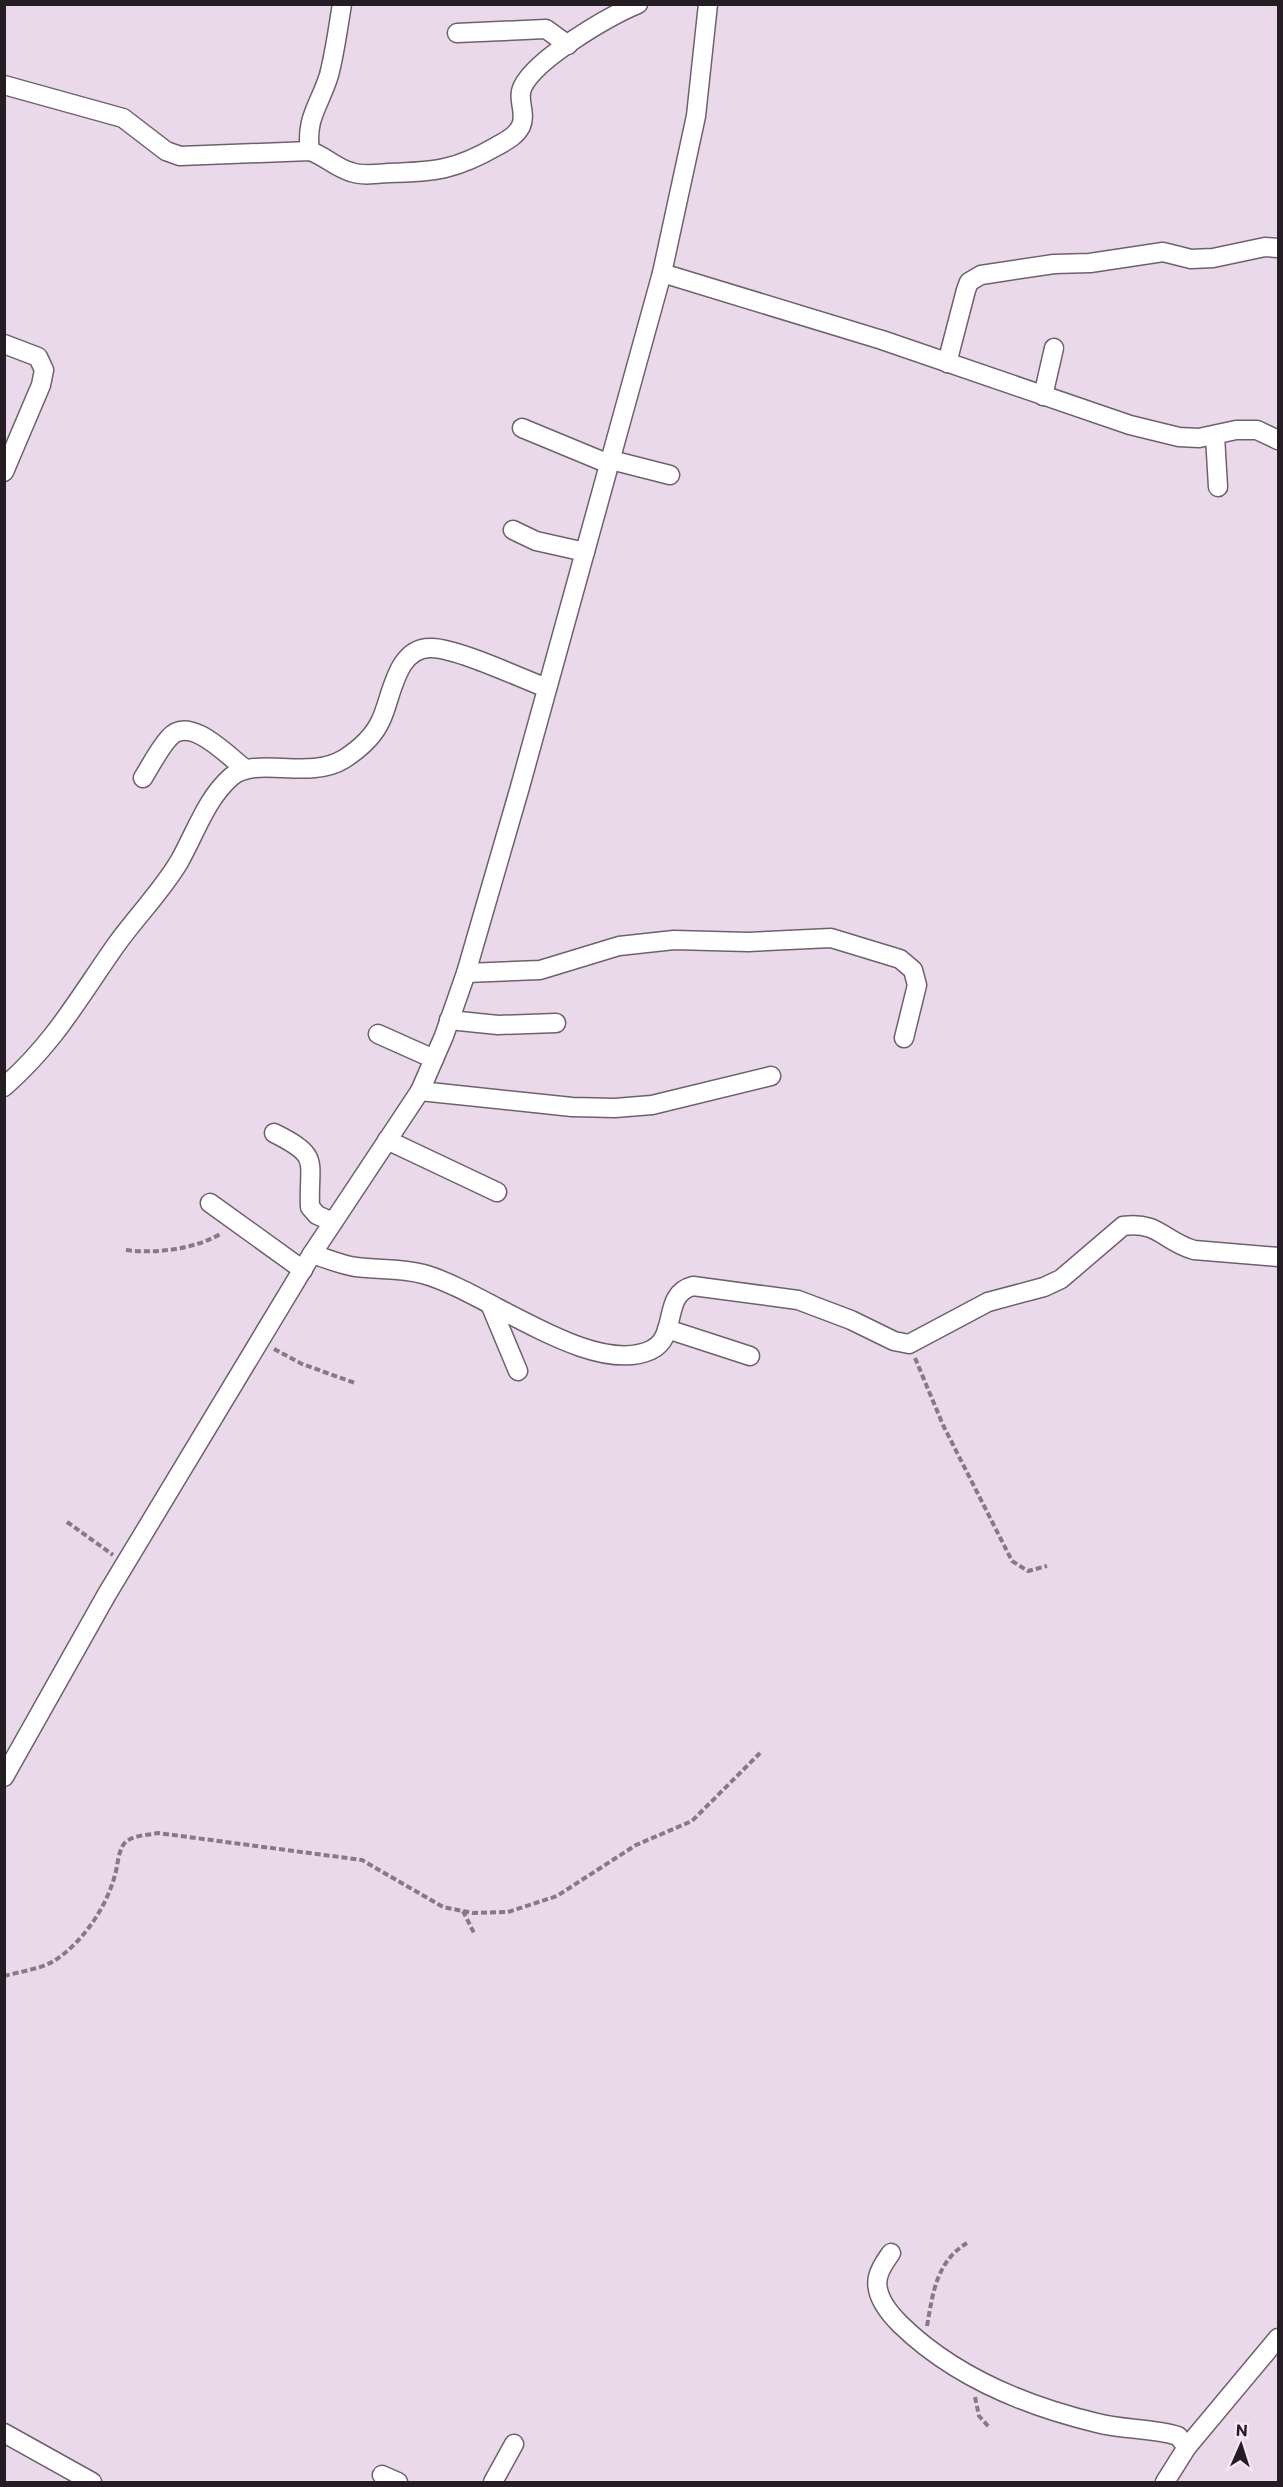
<svg xmlns="http://www.w3.org/2000/svg" width="1283" height="2487" viewBox="0 0 1283 2487" font-family="Commissioner,sans-serif">
<style>
.lines{fill:none;stroke-linecap:round;stroke-linejoin:round}
.minor-casing{stroke:#6f606f;stroke-width:21}
.path{stroke:#857a85;stroke-width:4;stroke-dasharray:6 3;stroke-linecap:butt}
.minor{stroke:#fff;stroke-width:18}
</style>
<rect width="100%" height="100%" fill="#ead9ea"/>
<g class="lines">
<defs>
<g id="minor">
<path d="M457,33L546,29L568,45"/>
<path d="M4,85L123,118L166,151L180,156L310,151C325,156 336,168 351,172C362,176 376,174 388,173C434,172 456,170 497,146C506,141 516,136 521,126C527,112 516,99 523,86C537,58 609,16 638,4"/>
<path d="M310,151C305,118 320,105 329,75C335,52 338,28 342,4"/>
<path d="M662,273L882,340L1130,425L1179,437L1199,438L1236,430H1257L1278,440"/>
<path d="M4,344L38,357L44,370L41,385L4,472"/>
<path d="M947,363L966,290L969,282L981,275L1054,264L1090,263L1163,252L1191,259L1213,258L1265,247L1278,248"/>
<path d="M1043,396L1054,348"/>
<path d="M522,428L609,464"/>
<path d="M1215,436L1218,487"/>
<path d="M611,460L670,475"/>
<path d="M513,530L536,541L585,552"/>
<path d="M143,778C151,765 159,749 169,738C189,714 227,755 244,768"/>
<path d="M466,973L540,970L619,946L674,940L748,942L831,938L900,959L913,970L917,985L904,1038"/>
<path d="M449,1020L498,1025L556,1023"/>
<path d="M378,1034L434,1059"/>
<path d="M4,1087C55,1042 78,999 116,945C136,917 161,892 179,862C195,834 206,799 231,777C256,755 308,781 344,759C358,750 374,736 381,720C392,697 396,646 432,648C459,649 520,678 547,688"/>
<path d="M420,1091L572,1107L615,1108L652,1105L771,1076"/>
<path d="M274,1133C322,1157 308,1160 310,1207L317,1215L333,1222"/>
<path d="M387,1140L497,1192"/>
<path d="M210,1203L303,1270"/>
<path d="M312,1254C326,1258 341,1265 356,1267C378,1270 401,1268 423,1274C484,1290 591,1378 651,1350C679,1337 661,1294 693,1286L798,1300L851,1320L894,1341L909,1344L988,1302L1044,1287L1061,1279L1123,1226C1159,1221 1163,1241 1194,1250L1278,1257"/>
<path d="M490,1304L518,1371"/>
<path d="M667,1329L750,1356"/>
<path d="M4,1777L107,1594L312,1254L420,1091L444,1036L466,973L520,787L662,273L696,116L708,4"/>
<path d="M891,2253C886,2260 880,2268 878,2277C874,2295 888,2312 900,2324C953,2376 1026,2406 1097,2423C1124,2430 1152,2428 1178,2436L1187,2447"/>
<path d="M4,2433L92,2482"/>
<path d="M382,2475L398,2482"/>
<path d="M493,2482L514,2444"/>
<path d="M1165,2482L1187,2447L1278,2338"/>
</g>
</defs>
<use href="#minor" class="minor-casing"/>
<g class="path">
<path d="M126,1250C156,1254 196,1249 222,1233"/>
<path d="M274,1349L302,1364L355,1383"/>
<path d="M915,1358L943,1425L1012,1561L1028,1571L1047,1566"/>
<path d="M67,1522L113,1555"/>
<path d="M463,1911L475,1935"/>
<path d="M4,1976C19,1972 40,1969 54,1961C83,1942 106,1908 115,1875C118,1866 118,1847 127,1841C135,1835 149,1835 158,1833L362,1860L443,1907L473,1913L508,1912L557,1896L636,1845L692,1821L760,1753"/>
<path d="M927,2326C933,2293 936,2262 967,2243"/>
<path d="M975,2397L979,2416L989,2427"/>
</g>
<use href="#minor" class="minor"/>
</g>
<rect width="1283" height="2487" fill="none" stroke="#241e24" stroke-width="12"/>
<g transform="translate(1241 2445) rotate(3)" stroke="#f8e6f8" stroke-width="4.5" paint-order="stroke">
<path d="M0-4.5L10 22L0 15L-10 22Z" fill="#241e24"/>
<text y="-9" font-size="16" font-weight="bold" text-anchor="middle" fill="#241e24">N</text>
</g>
</svg>
